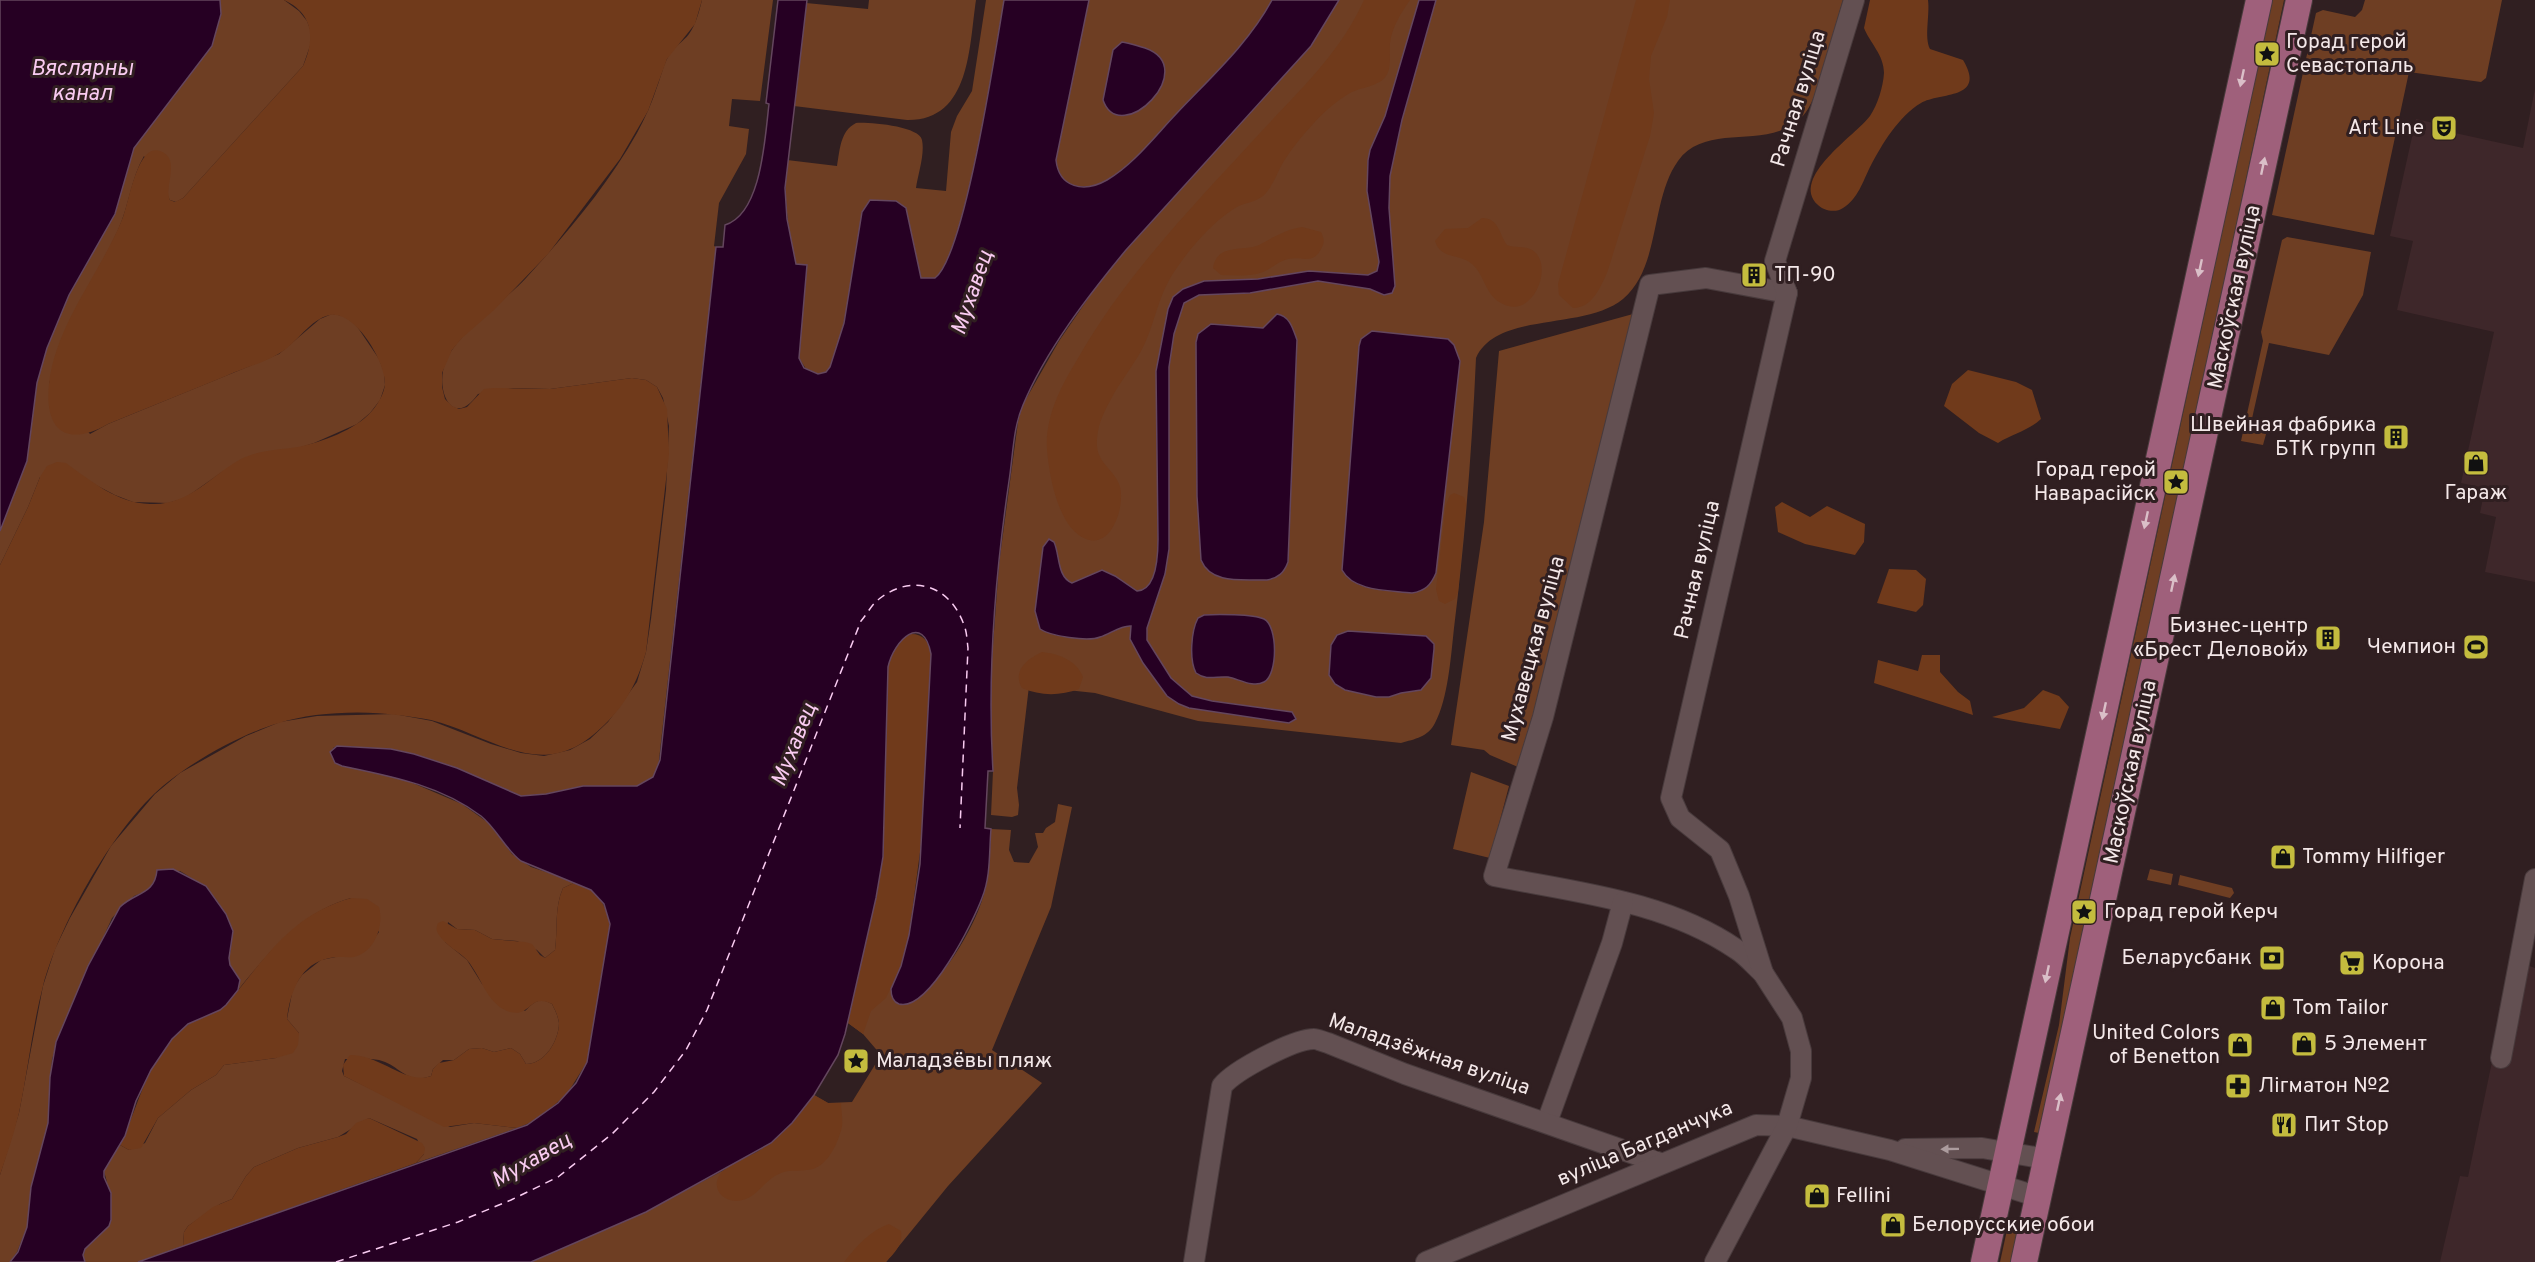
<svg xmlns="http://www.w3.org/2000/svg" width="2535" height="1262" viewBox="0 0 2535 1262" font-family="Overpass,sans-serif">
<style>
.built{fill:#3e272a}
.green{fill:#6e3e23}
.forest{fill:#703a1b}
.water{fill:#260023;stroke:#64465e;stroke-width:1.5}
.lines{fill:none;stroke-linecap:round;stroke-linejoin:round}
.ferry{stroke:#f9cbf1;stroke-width:1.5;stroke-dasharray:8 6;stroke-linecap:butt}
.minor-casing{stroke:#483a3c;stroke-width:22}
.major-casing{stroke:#483a3c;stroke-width:28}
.minor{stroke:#635052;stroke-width:20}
.major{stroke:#9f607b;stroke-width:26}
.oneway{fill:#dabfc8}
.oneway2{fill:#ac9c9e}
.labels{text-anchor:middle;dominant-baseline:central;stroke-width:6;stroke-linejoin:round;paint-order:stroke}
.poi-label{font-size:21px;fill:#f4e8e9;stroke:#301f21;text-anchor:start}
.street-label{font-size:21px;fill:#f4e8e9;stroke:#301f21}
.water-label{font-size:22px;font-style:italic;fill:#f9cbf1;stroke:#301f21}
</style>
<rect width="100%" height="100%" fill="#301f21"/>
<g class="built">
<path d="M2535,89V582L2485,572L2496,517L2480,513L2485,488L2461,483L2494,332L2397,310L2413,241L2390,236L2416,119L2447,126L2446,131L2523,148Z"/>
<path d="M2524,964L2535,968V1262H2440L2460,1176L2468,1177L2493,1057Z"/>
</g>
<g class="green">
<path d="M0,0H284L299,11L307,21L311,32V43L303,66L183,198L176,202L170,200L144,156C131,178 129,206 118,230C93,285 62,322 49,385L90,434L108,424L279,354L320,319L332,314L344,316L356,325L379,359L384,372L385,385L380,400L370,413L357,424L314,443L222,472L185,498L168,503L133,502L115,495L96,485L40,477L28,507L0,565Z"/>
<path d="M702,0H773L760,101L732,99L729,126L749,129L746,154L719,203L714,246L716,247L658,769L653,777L637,786H583L546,794L521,796L457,768L414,754L391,749L337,746L333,748L335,763L394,775L462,804L490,824L512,854L531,867L576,882L563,888C554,908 558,929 555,950L545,958L537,950L517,941L492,939L475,930L457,929L448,922L445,942L467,960L482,984L525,1011C535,1001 540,997 552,1004C555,1010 558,1016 559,1023C559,1040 545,1064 526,1064L520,1054L511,1048L494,1052L482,1048L469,1049L454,1060H443L433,1069L431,1076C406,1085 400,1065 379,1060C369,1058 356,1059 345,1059L342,1071L344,1076L450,1127L474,1123L517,1128L416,1163L424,1154L417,1139L369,1118L338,1137L298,1148L254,1167L246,1176L232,1199L220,1204L188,1226L184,1232L183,1246L138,1262H85C80,1247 93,1239 104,1231L107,1182L104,1171L120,1145L129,1150L145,1143L158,1118L191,1090L216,1075L224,1065L276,1058L299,1033L287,1019L293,988L302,975L321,960L365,951L379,932L351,898C303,911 269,952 238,990C243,978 231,973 229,961C229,954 232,949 231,943C227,903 212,890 180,871L156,877L149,890L134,896L112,918L63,1026L52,1059L48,1123L30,1198L27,1227L17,1252L10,1262H0V1175L19,1113L43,986L55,949L70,918L111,846L155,794L180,773L246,736L280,722L317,716L394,714L432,721L491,744L521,753L544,756L570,750L590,739L608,722L637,682L646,652L651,619L666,490L669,426L663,398L657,387L646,380L632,378L550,389L513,388L478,394C452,431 434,388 446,361C459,331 504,302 527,277C567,233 608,185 637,133C645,118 652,103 657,87C661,77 663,66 668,57C673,47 683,42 689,34C696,24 699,12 702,0Z"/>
<path d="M869,0H976C969,46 971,121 907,120L794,106L806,3L868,9Z"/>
<path d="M986,0H1004C996,46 965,256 935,278H921L906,208L870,200L862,212C858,237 843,359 826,372C820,376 814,374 808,372L799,358L807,265L796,264C788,229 783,196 787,160L837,166C840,150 840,131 856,123C869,122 919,126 922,140C925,154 918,174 916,188L946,191L951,132L957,116L972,91Z"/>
<path d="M1089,0H1272C1249,43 1210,78 1177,113C1155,136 1134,164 1107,180C1084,193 1059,188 1056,160Z"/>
<path d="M1339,0H1843C1834,27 1821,92 1806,112C1774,155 1708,119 1678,161C1650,200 1661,267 1623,299C1584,331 1497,311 1476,358C1472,448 1465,539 1454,628C1451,656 1448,699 1435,723C1428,737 1415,739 1401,743L1198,721L1095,693L1029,686L1017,788L1019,805L1018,815L1012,817L991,815L993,771L990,705L992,659L999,564L1018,422L1022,406L1059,341L1100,281L1126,250L1311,46Z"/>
<path d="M2272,0H2284L2198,406L2039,1133L2034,1132L2059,1025L2070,938Z"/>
<path d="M2365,0H2502L2486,78L2481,82L2409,72L2374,235L2272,215L2316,13L2323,10L2355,17L2362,10Z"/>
<path d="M2287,237L2371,252L2363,295L2329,355L2269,343L2251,423L2268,427L2263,445L2241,441L2263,341L2261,332L2282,240Z"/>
<path d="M1633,314L1534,713L1518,767L1490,755L1484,750L1451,745L1484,522L1499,351Z"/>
<path d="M1471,772L1509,786L1490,858L1453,849Z"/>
<path d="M1058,804L1072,807L1051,907L992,1050L1042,1083L948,1186L886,1262H531L645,1212L758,1152L792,1123L814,1095L828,1103L852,1102L881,1055L863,1034L848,1023L876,898L913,1002C944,980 982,918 987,880C990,863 990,846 991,829L1011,830L1009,850L1014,862L1029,863L1038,847L1035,833H1043L1046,828L1055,822Z"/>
<path d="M2150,869L2173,874L2171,885L2147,880Z"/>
<path d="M2180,875L2232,888L2234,893L2230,898L2178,885Z"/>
<path d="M2007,1230L2017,1233L2011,1262H2000Z"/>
</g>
<g class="forest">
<path d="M284,0H702L695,24L667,59L648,111L620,159L548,254L494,310L462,338L452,350L442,373V387L445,399L452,406L459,409L467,407L484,389L494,388L550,389L632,378L646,380L657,387L667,409L669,454L646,652C637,683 626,705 601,728C542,785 494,736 431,720C420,718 408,716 397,715C363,710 311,712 279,723C238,735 185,765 154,794C109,837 59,926 43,986C32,1028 28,1071 19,1113C14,1134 7,1154 0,1175V565L28,507L40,477L47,466L57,462L66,463C91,481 117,503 150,504C189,506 210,476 241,459C259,450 279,450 298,447C322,442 355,430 371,412C378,404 384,394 385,384C386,362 355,310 330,315C310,319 297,343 280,353C264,363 243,368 226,376C187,392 147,408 108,424C68,447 44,432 49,384C56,323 101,273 123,217C129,203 137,143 160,151C182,159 163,187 170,200L175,202L183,198L303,66C315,39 314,14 284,0Z"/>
<path d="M1364,0H1410C1401,13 1392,27 1390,43C1389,54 1392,67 1386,76C1378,87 1361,87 1350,93C1336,101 1324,112 1313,124C1303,135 1292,148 1284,161C1277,172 1273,187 1263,196C1254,203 1241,203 1232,210C1210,225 1191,247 1176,269C1158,295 1157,316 1145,343C1136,363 1120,381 1110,401C1102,415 1096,430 1097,446C1098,464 1116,471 1120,487C1125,506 1112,549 1086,539C1058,528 1049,475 1047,449C1045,417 1061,386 1077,360C1125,275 1194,205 1260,133C1298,92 1341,52 1364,0Z"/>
<path d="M1636,0H1670L1667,17L1651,56L1649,79L1654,113L1650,136L1607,273C1600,288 1592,308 1573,308L1559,295L1558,284Z"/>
<path d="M1870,0H1928C1930,15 1924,37 1930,49L1963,60C1987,100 1940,92 1921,103C1899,116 1882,144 1870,167C1863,181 1858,199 1843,208C1836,213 1824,211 1818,205C1789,178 1856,135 1870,116C1878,104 1883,87 1884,73C1884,55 1870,43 1864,28Z"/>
<path d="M1482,218C1499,218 1499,234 1507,245C1514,248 1523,246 1530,249C1556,260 1535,320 1503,304C1485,296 1485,275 1472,264C1459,253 1441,260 1435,241L1445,229L1468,228Z"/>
<path d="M1302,227L1321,232C1324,238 1325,243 1321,249C1313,265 1302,256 1288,259C1279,261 1272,268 1263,272C1250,277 1235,275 1221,275L1213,268C1217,243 1242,252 1259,245C1274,237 1285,230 1302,227Z"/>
<path d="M1968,370L2016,382L2032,390L2041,419C2028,431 2014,433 1998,443L1979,433L1944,406L1952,384Z"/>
<path d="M1454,493L1464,497L1466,504L1458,592L1455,599L1445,604L1439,601L1436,589L1446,505L1450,495Z"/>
<path d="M1782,502L1810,517L1827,506L1865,524L1864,542L1855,555L1805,544L1778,532L1775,507Z"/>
<path d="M1889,569L1916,570L1926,579L1923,605L1916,612L1877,603Z"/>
<path d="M911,634C924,634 929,642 931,654L922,837L909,935L901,966L886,998L871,1011L863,1034L848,1023L876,898L883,857L886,676C889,658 893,640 911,634Z"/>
<path d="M1042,652C1059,654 1076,660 1083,677L1079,689C1060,696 1040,696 1022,688C1012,671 1027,659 1042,652Z"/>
<path d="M1922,655H1940V672L1958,692L1970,701L1973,715L1874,683L1878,660L1918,671Z"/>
<path d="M2043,690L2059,696L2069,707L2060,729L1992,717L2024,708Z"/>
<path d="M576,882C600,891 611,911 610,936L587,1062L567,1094L537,1120L517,1128L474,1123L444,1127L344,1076L343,1065L350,1055C381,1055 406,1085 431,1076L433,1069L439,1063L454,1060L469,1049L482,1048L494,1052L511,1048L520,1054L526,1064C545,1064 559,1040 559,1023C558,1016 555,1010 552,1004C529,992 531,1020 507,1011C486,1002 481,976 467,960C458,951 446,946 439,935C436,931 436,928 438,923L443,921L457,929L475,930L492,939L525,942L532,944L540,955L545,958L555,950C558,929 554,908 563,888Z"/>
<path d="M351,898L367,899L379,907C384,926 375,952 354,957C346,958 338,956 330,958C300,963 290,993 287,1019L299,1033L298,1045L293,1053L276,1058L224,1065L216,1075L191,1090L158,1118L141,1148L129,1150L120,1145C140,1104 148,1052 189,1024C200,1016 215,1014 226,1005C265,959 290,915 351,898Z"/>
<path d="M814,1095L828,1103H841C841,1110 843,1119 842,1126C839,1141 829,1164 813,1169C802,1172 791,1169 781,1173C770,1177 762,1188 753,1195C729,1212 704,1188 724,1170C734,1161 749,1157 760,1150C783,1137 798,1116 814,1095Z"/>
<path d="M369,1118L422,1143L425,1148L424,1154L416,1163L183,1246L184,1232L188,1226L213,1207L232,1199L246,1176L254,1167L298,1148L338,1137L346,1134L356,1123Z"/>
<path d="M889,1224L901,1231C903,1245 895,1252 886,1262H844C857,1246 869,1231 889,1224Z"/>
</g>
<g class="water">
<path d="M0,0H220L221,14L212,46L134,148L115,214L69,295L47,348L37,383L27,461L0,531Z"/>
<path d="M778,0H807L785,188L787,219L796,264L807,265L799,358L804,368L818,374L826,372L830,367L844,323L862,212L870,200L896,201L906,208L921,278H935C965,256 996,46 1004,0H1089L1056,160C1059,188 1084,193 1107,180C1134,164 1155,136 1177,113C1210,78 1249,43 1272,0H1339L1311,46L1126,250C1088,296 1046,350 1023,405C1013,428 1013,456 1009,481C995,576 987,674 993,771H988L985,828L991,829C989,851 991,876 982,898C974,920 929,1012 899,1004C893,1002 891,995 891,989L901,966L909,935L920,864L931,654C923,612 894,640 888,667L883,857L876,898L845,1034L838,1055L814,1095L792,1123L771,1143L646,1212L531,1262H138L527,1125L558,1103L576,1083L587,1062L610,924L604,904L591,890L521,861C505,849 497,829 481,816C440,785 390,776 342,766L335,763L330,752L337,746L391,749L414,754L457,768L521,796L546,794L583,786H637L653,777L660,760L716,247H723L725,225C762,214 765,136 769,104L766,103Z"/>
<path d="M1419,0H1436L1402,120L1390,176L1389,208L1395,286L1392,293L1384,295L1370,289L1318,281L1250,293L1199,295L1184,303L1174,334L1169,367V549L1165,574L1147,628V640L1171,678L1192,696L1212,701L1292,712L1296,719L1289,723L1189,708L1179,704L1167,696L1143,663L1130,639L1131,626C1121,625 1110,634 1100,637C1088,642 1050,636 1040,629L1035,611L1043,547L1049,539L1054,542C1060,555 1057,577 1072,583L1102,570L1115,576L1137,591C1157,590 1158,555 1158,539L1156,371L1168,309L1173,297L1183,289L1204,281L1258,279L1309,271L1368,275L1377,271L1379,262L1367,191L1368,160L1370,150L1385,116Z"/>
<path d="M1122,42C1130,43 1137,46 1145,48C1202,68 1120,149 1103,100L1113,50Z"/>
<path d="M1277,314C1290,316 1293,329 1297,340L1288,562C1284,573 1278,578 1267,580C1244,579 1211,585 1201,560L1197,496L1196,342L1198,334L1211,324L1263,328Z"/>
<path d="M1372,331L1448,339L1454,345L1460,361L1436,573C1431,585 1425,591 1412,593C1389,590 1354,592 1342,570L1359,346L1361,339Z"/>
<path d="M1204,615C1216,614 1253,614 1264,619C1278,626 1278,675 1264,682C1253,688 1239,679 1228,677C1216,676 1207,681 1196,673C1189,660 1191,631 1198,618Z"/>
<path d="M1348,631L1426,636L1434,644V649L1431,678L1421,690L1401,693L1389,697H1376L1345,690L1335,684L1329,675L1331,645L1337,635Z"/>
<path d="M173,869L206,886L226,914L233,931L229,958L230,965L240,980L238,990L226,1005L220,1010L188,1024L172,1039L151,1070L136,1101L125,1136L104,1171V1177L111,1193V1220L109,1226L85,1249L83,1255L85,1262H10L18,1252L27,1227L31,1187L48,1123L50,1077L56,1042L88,966L120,907C135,892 155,895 157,870Z"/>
</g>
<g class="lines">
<path class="ferry" d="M336,1262L458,1222L511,1200L558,1177L612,1134L654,1092L686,1050L707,1010L861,621C867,614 872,604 879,599C912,573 950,585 964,625C967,632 967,641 968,648L960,828"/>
<defs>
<g id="minor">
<path d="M1763,973C1754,965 1746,955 1736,949C1666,901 1575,892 1494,876L1543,717L1650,285L1706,278L1787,293"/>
<path d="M2501,1058L2535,879"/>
<path d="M1547,1122L1612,943L1623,902"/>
<path d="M1905,1149L1982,1148L2047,1159"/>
<path d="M1194,1262L1222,1086C1235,1070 1294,1039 1314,1039C1318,1039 1323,1042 1328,1043L1405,1074L1660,1163"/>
<path d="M1426,1262L1756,1125L1787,1126L1890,1150L2039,1197"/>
<path d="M1715,1262L1787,1126L1801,1078V1051L1792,1018L1763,973L1739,896L1720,850L1680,818L1671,798L1787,293L1775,261L1854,0"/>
</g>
<g id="major">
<path d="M1984,1262L2259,0"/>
<path d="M2024,1262L2299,0"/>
</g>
</defs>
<use href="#minor" class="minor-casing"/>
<use href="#major" class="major-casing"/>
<use href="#minor" class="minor"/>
<use href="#major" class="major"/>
</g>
<defs><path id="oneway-solid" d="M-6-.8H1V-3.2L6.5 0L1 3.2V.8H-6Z" transform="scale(1.5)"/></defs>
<g class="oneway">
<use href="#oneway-solid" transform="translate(2242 78) rotate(102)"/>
<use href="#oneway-solid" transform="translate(2263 166) rotate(-78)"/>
<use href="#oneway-solid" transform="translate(2200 268) rotate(102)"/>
<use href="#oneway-solid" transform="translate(2146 520) rotate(102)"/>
<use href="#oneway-solid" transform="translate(2173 583) rotate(-78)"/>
<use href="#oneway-solid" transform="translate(2104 711) rotate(102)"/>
<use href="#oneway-solid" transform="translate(2047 974) rotate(102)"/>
<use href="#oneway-solid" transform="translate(2059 1102) rotate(-78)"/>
</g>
<use class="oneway2" href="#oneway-solid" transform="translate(1950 1149) rotate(179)"/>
<defs>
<symbol id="sight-square" viewBox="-11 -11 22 22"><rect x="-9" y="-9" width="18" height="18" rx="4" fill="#c4bc3e" stroke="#301f21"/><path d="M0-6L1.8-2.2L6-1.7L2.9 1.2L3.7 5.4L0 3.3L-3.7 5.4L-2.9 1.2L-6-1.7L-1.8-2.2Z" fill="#111"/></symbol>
<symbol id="theatre-square" viewBox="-11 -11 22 22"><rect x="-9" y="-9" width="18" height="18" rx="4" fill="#c4bc3e" stroke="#301f21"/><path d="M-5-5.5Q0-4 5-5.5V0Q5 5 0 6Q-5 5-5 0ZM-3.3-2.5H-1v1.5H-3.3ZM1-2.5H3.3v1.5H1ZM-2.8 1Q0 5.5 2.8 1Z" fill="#111"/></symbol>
<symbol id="building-square" viewBox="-11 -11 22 22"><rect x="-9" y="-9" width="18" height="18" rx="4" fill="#c4bc3e" stroke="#301f21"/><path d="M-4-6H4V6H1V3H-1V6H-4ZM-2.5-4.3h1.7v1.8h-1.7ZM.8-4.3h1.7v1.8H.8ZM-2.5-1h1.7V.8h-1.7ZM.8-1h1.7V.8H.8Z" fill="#111"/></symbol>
<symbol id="shop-square" viewBox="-11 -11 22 22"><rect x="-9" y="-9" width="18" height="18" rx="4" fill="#c4bc3e" stroke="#301f21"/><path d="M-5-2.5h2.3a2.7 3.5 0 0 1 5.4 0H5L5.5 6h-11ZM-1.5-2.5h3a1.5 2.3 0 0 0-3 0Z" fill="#111"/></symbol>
<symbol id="stadium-square" viewBox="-11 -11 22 22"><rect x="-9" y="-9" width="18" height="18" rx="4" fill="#c4bc3e" stroke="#301f21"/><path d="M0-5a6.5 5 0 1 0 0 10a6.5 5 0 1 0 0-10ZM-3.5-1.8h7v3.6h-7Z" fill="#111"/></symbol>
<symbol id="bank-square" viewBox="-11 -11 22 22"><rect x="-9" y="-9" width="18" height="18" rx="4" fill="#c4bc3e" stroke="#301f21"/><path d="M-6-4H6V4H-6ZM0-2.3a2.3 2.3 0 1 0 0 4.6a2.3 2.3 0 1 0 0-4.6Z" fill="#111"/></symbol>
<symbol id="supermarket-square" viewBox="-11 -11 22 22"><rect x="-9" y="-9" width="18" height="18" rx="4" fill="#c4bc3e" stroke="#301f21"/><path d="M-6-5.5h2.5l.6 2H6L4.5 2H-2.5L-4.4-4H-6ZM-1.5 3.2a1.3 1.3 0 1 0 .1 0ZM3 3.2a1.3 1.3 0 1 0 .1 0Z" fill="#111"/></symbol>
<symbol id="pharmacy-square" viewBox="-11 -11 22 22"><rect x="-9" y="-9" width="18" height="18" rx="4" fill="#c4bc3e" stroke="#301f21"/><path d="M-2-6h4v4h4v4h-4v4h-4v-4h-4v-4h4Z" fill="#111"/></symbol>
<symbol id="restaurant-square" viewBox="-11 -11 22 22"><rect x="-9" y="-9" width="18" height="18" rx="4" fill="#c4bc3e" stroke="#301f21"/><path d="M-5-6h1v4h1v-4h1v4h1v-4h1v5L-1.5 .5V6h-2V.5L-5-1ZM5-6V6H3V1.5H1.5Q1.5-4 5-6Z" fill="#111"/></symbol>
</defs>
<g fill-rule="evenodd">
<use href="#sight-square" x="2252" y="39" width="30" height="30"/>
<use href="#theatre-square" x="2429" y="113" width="30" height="30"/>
<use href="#building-square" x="1739" y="260" width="30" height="30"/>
<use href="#building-square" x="2381" y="422" width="30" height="30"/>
<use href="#shop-square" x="2461" y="448" width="30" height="30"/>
<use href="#sight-square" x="2161" y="467" width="30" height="30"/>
<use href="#building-square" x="2313" y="623" width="30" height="30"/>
<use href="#stadium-square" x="2461" y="632" width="30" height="30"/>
<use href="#shop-square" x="2268" y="842" width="30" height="30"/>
<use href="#sight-square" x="2069" y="897" width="30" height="30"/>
<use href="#bank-square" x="2257" y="943" width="30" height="30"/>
<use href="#supermarket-square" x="2337" y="948" width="30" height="30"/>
<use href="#shop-square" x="2258" y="993" width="30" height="30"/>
<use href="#shop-square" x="2289" y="1029" width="30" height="30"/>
<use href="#shop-square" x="2225" y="1030" width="30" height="30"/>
<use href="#sight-square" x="841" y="1046" width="30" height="30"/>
<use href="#pharmacy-square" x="2223" y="1071" width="30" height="30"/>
<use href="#restaurant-square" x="2269" y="1110" width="30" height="30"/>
<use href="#shop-square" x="1802" y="1181" width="30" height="30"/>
<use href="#shop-square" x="1878" y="1210" width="30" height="30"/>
</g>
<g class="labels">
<g class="poi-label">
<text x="2286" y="42">Горад герой<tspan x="2286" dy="24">Севастопаль</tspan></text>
<text x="2424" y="128" text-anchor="end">Art Line</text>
<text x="1774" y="275">ТП-90</text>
<text x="2376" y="425" text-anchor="end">Швейная фабрика<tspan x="2376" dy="24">БТК групп</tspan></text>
<text x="2156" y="470" text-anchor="end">Горад герой<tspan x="2156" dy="24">Наварасійск</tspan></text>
<text x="2476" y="493" text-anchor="middle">Гараж</text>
<text x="2308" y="626" text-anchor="end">Бизнес-центр<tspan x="2308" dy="24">«Брест Деловой»</tspan></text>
<text x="2456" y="647" text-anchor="end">Чемпион</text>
<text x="2302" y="857">Tommy Hilfiger</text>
<text x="2104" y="912">Горад герой Керч</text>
<text x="2252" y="958" text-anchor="end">Беларусбанк</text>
<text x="2372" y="963">Корона</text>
<text x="2292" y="1008">Tom Tailor</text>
<text x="2220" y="1033" text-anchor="end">United Colors<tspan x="2220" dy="24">of Benetton</tspan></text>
<text x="2324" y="1044">5 Элемент</text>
<text x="876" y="1061">Маладзёвы пляж</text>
<text x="2258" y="1086">Лігматон №2</text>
<text x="2304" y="1125">Пит Stop</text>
<text x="1836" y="1196">Fellini</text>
<text x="1912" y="1225">Белорусские обои</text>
</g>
<g class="street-label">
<text transform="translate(1799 99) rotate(-73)">Рачная вуліца</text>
<text transform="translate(2235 297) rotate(-78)">Маскоўская вуліца</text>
<text transform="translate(1698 570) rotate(-77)">Рачная вуліца</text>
<text transform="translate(1534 649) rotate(-75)">Мухавецкая вуліца</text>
<text transform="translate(2131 772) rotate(-78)">Маскоўская вуліца</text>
<text transform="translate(1429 1055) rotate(19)">Маладзёжная вуліца</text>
<text transform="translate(1645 1144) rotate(-23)">вуліца Багданчука</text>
</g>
<g class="water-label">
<text x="82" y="69">Вяслярны<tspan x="82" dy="25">канал</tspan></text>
<text transform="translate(973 293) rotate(-71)">Мухавец</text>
<text transform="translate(795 745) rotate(-68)">Мухавец</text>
<text transform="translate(532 1161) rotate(-30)">Мухавец</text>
</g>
</g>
</svg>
